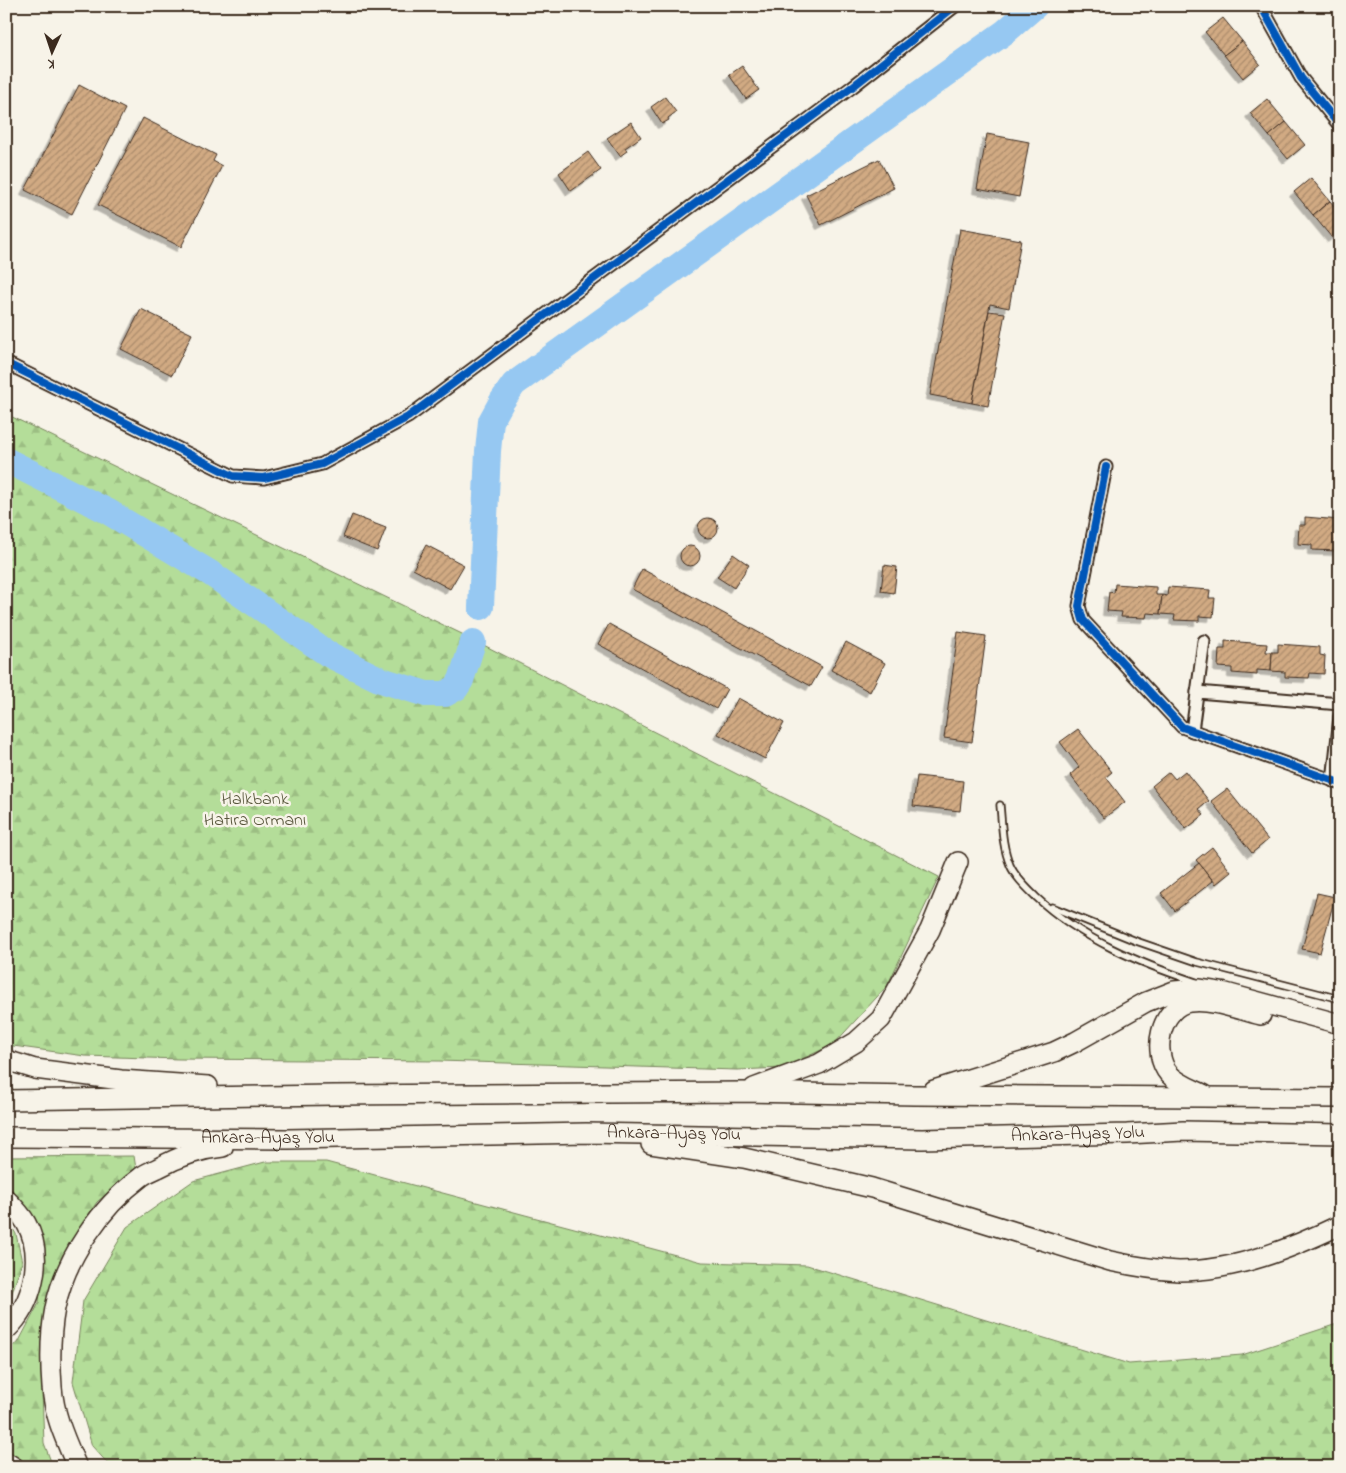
<svg xmlns="http://www.w3.org/2000/svg" width="1346" height="1473" viewBox="0 0 1346 1473" font-family="'Indie Flower',sans-serif">
<style>
.forest{fill:url(#forest-firs);stroke:#78845c}
.lines{fill:none;stroke-linecap:round;stroke-linejoin:round}
.river{stroke:#96c8f2;stroke-width:26}
.building{fill:url(#building-hatch);stroke:#3b2a1e;filter:url(#shadow)}
.service-casing{stroke:#3b2a1e;stroke-width:9}
.minor-casing{stroke:#3b2a1e;stroke-width:15}
.trunk-casing{stroke:#3b2a1e;stroke-width:22}
.service{stroke:#f7f3e8;stroke-width:5.5}
.minor{stroke:#f7f3e8;stroke-width:11}
.trunk{stroke:#f7f3e8;stroke-width:19}
.cycleway-casing{stroke:#f7f3e8;stroke-width:11}
.cycleway{stroke:#0057b8;stroke-width:8}
.labels{text-anchor:middle;dominant-baseline:central;stroke-width:5;stroke-linejoin:round;paint-order:stroke}
.park-label{font-size:18px;fill:#59573d;stroke:#f7f3e8}
.street-label{font-size:18px;fill:#3b2a1e;stroke:#f7f3e8}
</style>
<defs>
<pattern id="forest-firs" width="22" height="20" patternUnits="userSpaceOnUse" patternTransform="scale(1.25)"><rect width="22" height="20" fill="#b4dd99"/><path d="M5 1l3.5 6h-7zM16 11l3.5 6h-7z" fill="#9cbe83"/></pattern>
<pattern id="building-hatch" width="6" height="6" patternUnits="userSpaceOnUse" patternTransform="scale(1.25)"><rect width="6" height="6" fill="#d1aa83"/><path d="M-1 1l2-2M0 6l6-6M5 7l2-2" fill="none" stroke="#ab8b6b"/></pattern>
<filter id="shadow"><feDropShadow dx="-4.5" dy="4.5" stdDeviation="0" flood-color="#0004"/></filter>
</defs>
<rect width="100%" height="100%" fill="#f7f3e8"/>
<filter id="ink" filterUnits="userSpaceOnUse"><feTurbulence type="fractalNoise" baseFrequency=".02" numOctaves="2"/><feDisplacementMap in="SourceGraphic" scale="10" xChannelSelector="R" yChannelSelector="G"/><feConvolveMatrix kernelMatrix="1 2 1 2 8 2 1 2 1" color-interpolation-filters="sRGB"/></filter>
<g filter="url(#ink)">
<g class="forest">
<path d="M6,414L462,634L939,877L887,986L834,1044L783,1068L737,1070L439,1061L179,1059L85,1056L6,1045Z"/>
<path d="M134,1156L136,1169L97,1202L68,1245L55,1282L47,1318L41,1367L44,1443L53,1467H28L6,1452V1349L18,1343L39,1303L43,1256L34,1216L6,1188V1157Z"/>
<path d="M265,1162H326L702,1262L807,1265L1129,1364L1242,1355L1340,1323V1467H111L92,1446L73,1382L83,1301L127,1227L193,1181Z"/>
<path d="M6,1217L16,1234L22,1262L10,1299L6,1304Z"/>
</g>
<g class="lines">
<g class="river">
<path d="M6,460L107,511L210,573L328,654L381,680L426,694H445L456,688L461,680L473,642"/>
<path d="M481,607L488,451L491,421L502,401L514,384L1005,32L1035,6"/>
</g>
</g>
<g class="building">
<path d="M1223,18L1242,41L1224,55L1205,32Z"/>
<path d="M1242,41L1260,64L1243,78L1224,55Z"/>
<path d="M742,66L759,90L746,99L729,75Z"/>
<path d="M79,85L125,109L72,214L25,190Z"/>
<path d="M665,97L676,112L668,118L669,120L662,124L651,107Z"/>
<path d="M1267,99L1286,122L1269,136L1250,113Z"/>
<path d="M143,118L216,155L213,161L222,166L181,247L98,205Z"/>
<path d="M631,122L641,137L625,148L627,151L620,156L607,138Z"/>
<path d="M1286,122L1305,145L1288,159L1269,136Z"/>
<path d="M987,134L1029,142L1019,197L977,189Z"/>
<path d="M588,152L601,170L571,191L559,173Z"/>
<path d="M879,159L894,188L821,225L806,195Z"/>
<path d="M1311,178L1330,201L1313,215L1294,192Z"/>
<path d="M1330,201L1340,213V232L1332,238L1313,215Z"/>
<path d="M960,229L1021,240L1009,308L990,304L972,403L930,395Z"/>
<path d="M141,309L192,334L172,375L121,349Z"/>
<path d="M989,311L1005,313L988,406L972,403Z"/>
<path d="M352,515L386,528L377,551L343,537Z"/>
<path d="M1305,517L1340,520V547H1337V551L1312,550V545L1298,544L1299,525H1305Z"/>
<circle cx="708" cy="528" r="10"/>
<path d="M426,545L464,565L450,589L413,569Z"/>
<circle cx="690" cy="556" r="10"/>
<path d="M733,554L749,565L734,588L717,577Z"/>
<path d="M884,565L897,567L894,593L881,591Z"/>
<path d="M642,569L822,667L811,686L632,589Z"/>
<path d="M1115,584L1156,587V595H1162L1160,614L1147,613L1146,618L1121,617L1122,612L1107,611L1109,592L1114,593Z"/>
<path d="M1168,587L1210,590L1209,598H1215L1213,617L1199,616V621L1174,620L1175,615L1160,614L1162,595L1167,596Z"/>
<path d="M609,624L727,689L716,709L598,644Z"/>
<path d="M958,632L986,636L972,742L944,738Z"/>
<path d="M1225,641L1267,644L1266,652H1272L1271,671L1257,670V675L1232,673V668L1218,667L1219,649H1225Z"/>
<path d="M846,642L885,663L870,692L831,670Z"/>
<path d="M1278,644L1320,647V655L1325,656L1324,674L1310,673L1309,678L1285,677V672L1271,671L1272,652H1278Z"/>
<path d="M738,698L784,723L765,759L718,734Z"/>
<path d="M1078,729L1112,772L1106,777L1125,802L1104,818L1070,775L1079,767L1060,742Z"/>
<path d="M1185,771L1209,801L1199,809L1204,815L1186,829L1152,786L1169,772L1175,779Z"/>
<path d="M917,776L963,781L960,811L913,806Z"/>
<path d="M1227,789L1268,840L1252,853L1211,801Z"/>
<path d="M1212,847L1231,872L1216,884L1196,860Z"/>
<path d="M1199,863L1213,881L1175,911L1161,893Z"/>
<path d="M1317,893L1335,897L1320,953L1302,949Z"/>
</g>
<g class="lines">
<defs>
<g id="service">
<path d="M1000,805C1002,825 1002,846 1010,865C1015,877 1027,888 1036,897C1081,939 1139,963 1196,982"/>
<path d="M1052,907L1136,941L1197,962L1340,999"/>
</g>
<g id="minor">
<path d="M1261,6L1301,78L1340,126"/>
<path d="M6,363L233,476L264,478L322,464L408,417L852,87L955,6"/>
<path d="M1106,467L1079,606L1083,620L1182,727L1340,783"/>
<path d="M1197,692L1340,704"/>
<path d="M1192,731L1204,641"/>
<path d="M1333,781L1340,716"/>
</g>
<g id="trunk">
<path d="M6,1060L35,1069L121,1080L208,1086"/>
<path d="M754,1088L819,1064L856,1042L881,1019L930,930L958,862"/>
<path d="M934,1090L1054,1052L1075,1042L1146,1002L1174,991L1199,989L1226,993L1340,1024"/>
<path d="M1205,1095C1193,1089 1178,1084 1169,1074C1151,1053 1160,1007 1190,1002C1213,999 1239,1010 1261,1015"/>
<path d="M6,1100L334,1095L743,1092L915,1095L1340,1098"/>
<path id="s1" d="M6,1137L288,1139L586,1133L922,1139L1127,1134L1183,1131L1340,1134"/>
<path d="M651,1144L744,1158L872,1188L1110,1261C1133,1266 1156,1270 1179,1271C1235,1271 1290,1249 1340,1225"/>
<path d="M6,1199C13,1206 21,1214 26,1223C45,1256 33,1305 6,1330"/>
<path d="M6,1462L14,1467"/>
<path d="M77,1467C66,1441 54,1416 52,1387C50,1361 50,1334 55,1308C65,1258 101,1207 141,1177C146,1173 152,1171 158,1168C178,1157 200,1149 223,1147"/>
</g>
</defs>
<use href="#service" class="service-casing"/>
<use href="#minor" class="minor-casing"/>
<use href="#trunk" class="trunk-casing"/>
<use href="#service" class="service"/>
<use href="#minor" class="minor"/>
<use href="#trunk" class="trunk"/>
<defs>
<g id="cycleway">
<path d="M1261,6L1301,78L1340,126"/>
<path d="M6,363L233,476L264,478L322,464L408,417L852,87L955,6"/>
<path d="M1106,467L1079,606L1083,620L1182,727L1340,783"/>
</g>
</defs>
<use href="#cycleway" class="cycleway-casing"/>
<use href="#cycleway" class="cycleway"/>
</g>
</g>
<g class="labels">
<g class="park-label">
<text x="255" y="800">Halkbank<tspan x="255" dy="21">Hatıra Ormanı</tspan></text>
</g>
<g class="street-label">
<text stroke="none"><textPath href="#s1" startOffset="668">Ankara-Ayaş Yolu</textPath></text>
<text stroke="none"><textPath href="#s1" startOffset="1072">Ankara-Ayaş Yolu</textPath></text>
<text stroke="none"><textPath href="#s1" startOffset="262">Ankara-Ayaş Yolu</textPath></text>
</g>
</g>
<rect width="1346" height="1473" fill="none" stroke="#f7f3e8" stroke-width="25"/>
<rect x="12" y="12" width="1321" height="1448" fill="none" stroke="#3b2a1e" stroke-width="2" filter="url(#ink)"/>
<g transform="translate(52 52) rotate(183)" stroke="#f7f3e8" stroke-width="4" paint-order="stroke">
<path d="M0-4L9 19L0 12L-9 19Z" fill="#3b2a1e"/>
<text y="-8" font-size="14" font-weight="bold" text-anchor="middle" fill="#3b2a1e">K</text>
</g>
</svg>
